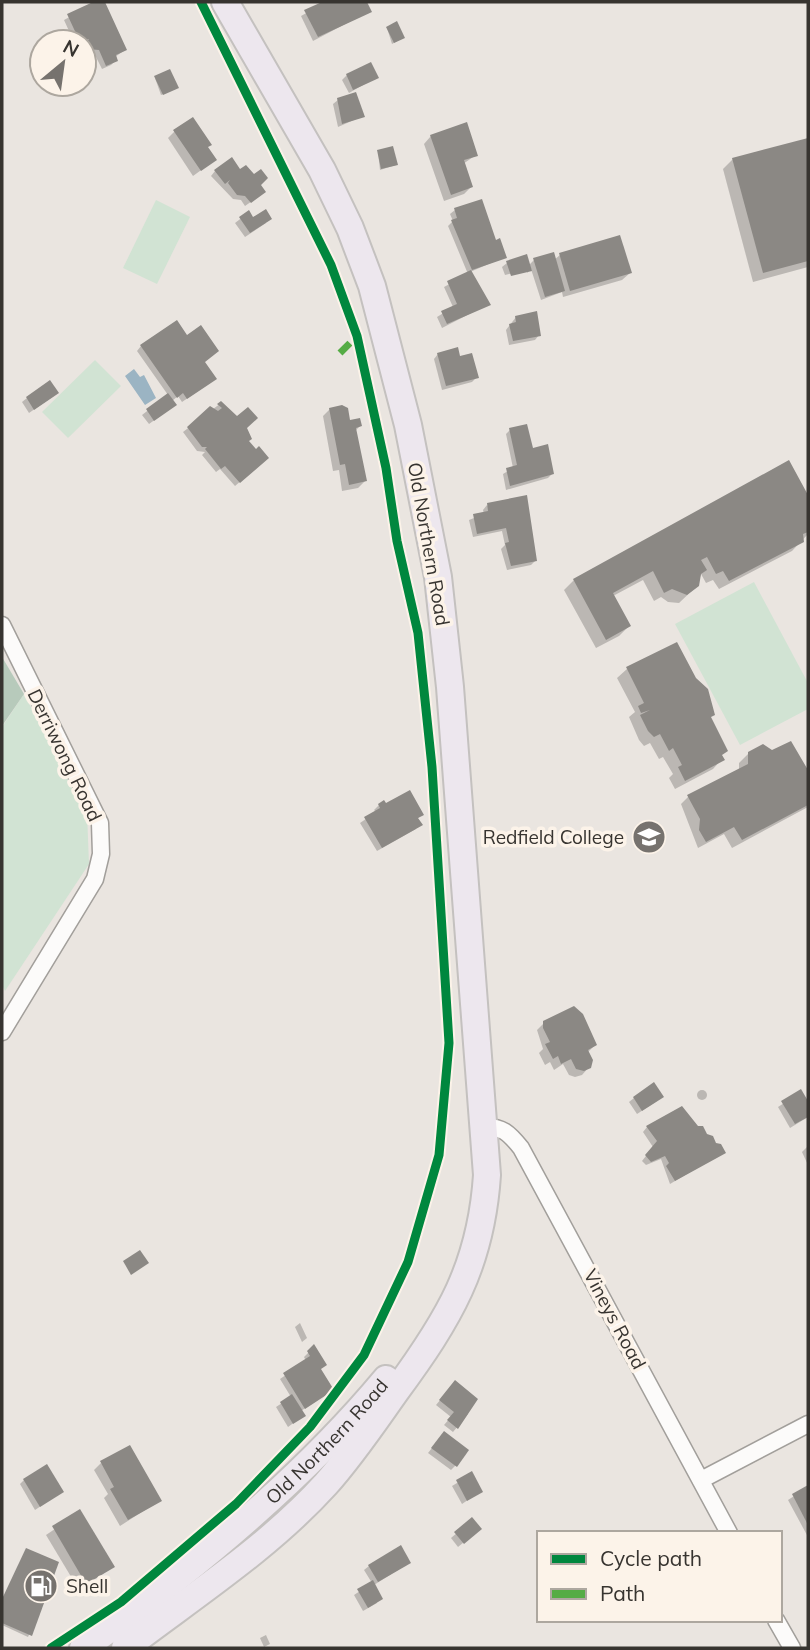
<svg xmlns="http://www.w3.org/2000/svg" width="810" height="1650" viewBox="0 0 810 1650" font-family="Mulish,sans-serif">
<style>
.green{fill:#d1e3d3}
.forest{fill:#b7cabb}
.water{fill:#9bb4c3}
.shadow{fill:#0003}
.building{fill:#8b8884}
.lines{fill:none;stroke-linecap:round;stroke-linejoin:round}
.minor-casing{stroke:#a29f9b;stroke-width:19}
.primary-casing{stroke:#c4c1bf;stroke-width:30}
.minor{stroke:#fcfbfa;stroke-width:16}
.primary{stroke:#ede7ee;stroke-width:26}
.quiet{stroke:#55ac45;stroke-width:7;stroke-dasharray:14 7;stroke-linecap:butt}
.cycleway-casing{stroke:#fcf3e9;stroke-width:13}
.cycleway{stroke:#00873e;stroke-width:9}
.labels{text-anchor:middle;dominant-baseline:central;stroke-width:7;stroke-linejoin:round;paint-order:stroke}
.street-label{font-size:19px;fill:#373430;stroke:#fcf3e9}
.poi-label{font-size:19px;fill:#373430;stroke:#fcf3e9;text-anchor:end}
</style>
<rect width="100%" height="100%" fill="#eae5e0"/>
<g class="green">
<path d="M156,200L190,217L157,284L123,268Z"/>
<path d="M95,360L121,386L68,438L42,412Z"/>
<path d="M754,582L808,683V709L740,745L675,624Z"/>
<path d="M24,694L87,812L89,864L5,991L2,985V727Z"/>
</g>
<path class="forest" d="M2,657L24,694L2,726Z"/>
<path class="water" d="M134,369L140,377L144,375L156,398L145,405L125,376Z"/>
<g class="shadow">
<path d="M97,2H103L125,50L115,57L116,60L111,65L102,69L94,53H84L89,40L74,42L64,20Z"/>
<path d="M326,2H365L370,11L313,41L301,16Z"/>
<path d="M387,28L401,39L392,44Z"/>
<path d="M347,75L377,77L349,93L342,80Z"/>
<path d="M155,78L175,89L161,95Z"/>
<path d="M338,100L363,116L338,127L333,104Z"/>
<path d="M175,131L207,148L215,160L193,176L168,138Z"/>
<path d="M431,136L476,155L463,164L471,187L464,194L444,201L424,144Z"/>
<path d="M808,140V267L753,282L723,169L733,159Z"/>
<path d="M378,152L396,165L380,170Z"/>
<path d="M215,171L240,172L259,185V196L245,206L241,200L233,199L211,176Z"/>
<path d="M455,210L495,242L505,257L470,272L489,304L442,328L437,317L453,307L444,287L468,274L448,226L453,221L450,214Z"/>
<path d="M248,213L252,219L266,223L245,237L235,223Z"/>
<path d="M560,255L630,273L622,280L563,297L562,292L541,300L531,269L527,273V270L505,275L502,267L507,263L529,265L534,260H554Z"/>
<path d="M516,317L539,335L535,340L509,345L506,330Z"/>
<path d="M141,346L203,362L210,383L182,402L178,396L172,401L170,409L149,424L142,415L168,395L137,351Z"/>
<path d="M438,354L459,358L477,377L472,382L442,390L434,359Z"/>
<path d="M52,397L29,413L22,402L27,398Z"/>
<path d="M221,403L245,428L247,441L263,462L235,486L220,469L216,472L202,455L205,452L197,451L183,432Z"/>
<path d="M330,409L360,426L355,431L365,481L358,488L342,491L339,470L333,471L323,416Z"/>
<path d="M510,430L552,474L548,478L506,490L503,474L513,468L506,434Z"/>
<path d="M788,463L808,499V534L792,551L719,589L713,580L706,583L701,574L697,586L679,603L668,602L661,597L654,601L643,580L613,596L629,626L619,636L596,648L564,590L574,580Z"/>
<path d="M487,505L536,560L531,565L507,570L501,549L505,545L502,531L473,537L469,520L484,514L483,510Z"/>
<path d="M627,669L709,718L722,759L713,769L675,789L669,778L673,774L663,757L659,759L650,743L644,746L639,740L629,717L635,712L617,678Z"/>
<path d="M791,744L808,774V807L732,848L724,834L698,848L681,804L688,797L739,770V763L749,753L772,752Z"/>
<path d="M379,805L422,814L417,819L416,829L377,851L360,823L376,812L374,810Z"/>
<path d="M544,1023L595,1045L588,1052L589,1067L582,1075L575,1077L569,1075L563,1064L554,1070L550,1062L545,1065L539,1053L543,1049L537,1030Z"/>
<circle cx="702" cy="1095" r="5"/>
<path d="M801,1092L808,1104V1117L790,1128L778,1107Z"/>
<path d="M634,1098L657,1101L637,1114L629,1102Z"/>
<path d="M647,1127L714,1144L724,1152L670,1184L661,1159L646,1165L642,1161L653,1147L643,1132Z"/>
<path d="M808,1146V1165L802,1152Z"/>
<path d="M300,1323L307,1338L302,1342L295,1327Z"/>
<path d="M314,1347L319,1370L332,1390L301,1411L303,1416L288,1427L276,1407L291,1397L280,1379L306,1361L304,1357Z"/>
<path d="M451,1387L468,1414L453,1432L444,1425L451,1417L436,1405Z"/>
<path d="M440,1438L456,1465L451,1470L428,1453Z"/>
<path d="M101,1463L159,1501L120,1526L104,1498L108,1494L94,1470Z"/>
<path d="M472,1474L481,1491L462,1504L452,1486Z"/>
<path d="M24,1480L62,1492L35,1510L20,1484Z"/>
<path d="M808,1487V1537L788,1500Z"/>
<path d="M80,1512L113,1567L79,1590L46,1535Z"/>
<path d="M472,1520L475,1533L458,1547L451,1538Z"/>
<path d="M26,1550L51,1585L28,1637L2,1625V1600Z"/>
<path d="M409,1563L374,1585L377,1603L363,1611L354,1595L372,1583L364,1570L369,1566Z"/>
<path d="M266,1635L270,1644L264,1647L260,1638Z"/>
</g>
<g class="building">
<path d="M93,2H105L127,50L116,55L118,61L106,66L99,50L88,49L86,43L89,39L80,42L67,14Z"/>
<path d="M322,2H367L372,12L318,37L304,10Z"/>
<path d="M397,21L405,38L394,43L386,27Z"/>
<path d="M371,62L379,78L353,90L346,74Z"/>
<path d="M170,69L179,88L163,95L154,76Z"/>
<path d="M356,92L365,117L342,124L337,98Z"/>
<path d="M193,117L212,145L208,147L217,160L201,171L173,130Z"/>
<path d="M467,122L478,156L464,160L473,187L451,195L430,135Z"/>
<path d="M808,138V261L763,273L732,158Z"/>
<path d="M393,146L398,165L381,169L377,150Z"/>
<path d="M232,157L240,169L246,165L254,174L261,169L268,178L261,185L266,192L251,203L245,196L237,195L228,183L230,180L225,184L214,170Z"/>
<path d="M482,199L496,240L500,238L507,258L472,270L451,220L457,218L454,208Z"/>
<path d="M266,209L272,219L250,233L239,217L249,210L253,217Z"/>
<path d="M620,235L632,273L570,291L559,253Z"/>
<path d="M554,252L565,291L545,297L533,258Z"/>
<path d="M527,254L532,271L511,276L506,261Z"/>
<path d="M471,270L491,305L447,324L441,311L457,304L447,281Z"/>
<path d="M537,311L541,336L513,341L509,324L516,322L515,316Z"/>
<path d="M177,320L187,335L201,325L219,351L205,362L217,379L187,399L183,393L177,398L140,345Z"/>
<path d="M458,347L460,356L472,353L479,378L446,386L437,353Z"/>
<path d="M50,380L59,393L34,410L26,397Z"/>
<path d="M168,393L177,405L154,421L146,409Z"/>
<path d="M221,401L237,416L248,407L258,418L247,428L252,439L249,441L256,449L259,446L269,458L240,483L225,466L221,469L205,449L207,447H202L187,427L210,406L218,411L222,408L217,404Z"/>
<path d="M342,405L348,408L350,420L360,418L362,426L356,428L367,481L349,485L345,464L340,465L329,408Z"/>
<path d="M527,424L533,448L548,444L554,474L510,486L506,468L517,465L509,428Z"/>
<path d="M789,460L808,495V532L803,534L804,542L729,581L723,571L716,574L707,557L701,560L707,570L701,574L699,586L687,595L672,589L664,593L653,571L613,593L631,626L606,640L573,579Z"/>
<path d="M527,495L537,561L511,566L505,543L509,542L506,528L477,534L473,514L488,511L487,503Z"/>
<path d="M677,642L696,678L708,689L715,715L711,717L728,751L722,755L725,760L685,781L678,767L682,765L673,748L669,751L660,734L654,737L648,731L640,715L650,710L641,713L638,706L644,703L626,667Z"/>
<path d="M791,741L808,770V805L742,840L734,827L706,842L699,830L700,819L687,795L748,764V752L763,744L772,750Z"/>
<path d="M410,790L424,815L418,818L423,825L382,848L364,817L380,808L378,804L384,800L386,803Z"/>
<path d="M574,1006L583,1014L597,1045L588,1050L593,1060L591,1068L584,1071L576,1069L571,1059L561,1064L558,1056L553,1059L545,1044L550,1042L543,1028V1021Z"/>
<path d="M654,1082L664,1097L642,1111L633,1097Z"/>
<path d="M801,1089L808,1101V1117L795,1124L781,1101Z"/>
<path d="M682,1106L698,1126H703L707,1134L713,1136L716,1143L721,1144L726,1153L675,1181L666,1166L669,1163L665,1156L651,1162L645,1155L657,1141L646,1126Z"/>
<path d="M140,1250L149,1263L131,1275L123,1261Z"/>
<path d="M314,1344L327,1365L321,1369L334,1390L305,1409L283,1373L310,1356L307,1351Z"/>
<path d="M455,1380L478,1399L458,1429L447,1420L454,1412L439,1400Z"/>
<path d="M292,1394L306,1416L293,1424L280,1402Z"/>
<path d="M444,1431L469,1450L457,1467L431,1448Z"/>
<path d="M130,1445L162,1501L128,1520L110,1489L114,1487L100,1461Z"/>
<path d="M47,1464L64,1492L40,1507L23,1479Z"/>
<path d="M472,1471L483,1492L467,1501L456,1480Z"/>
<path d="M808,1485V1525L792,1494Z"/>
<path d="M80,1509L115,1567L86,1584L52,1526Z"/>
<path d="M472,1517L482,1529L464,1544L454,1532Z"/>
<path d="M401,1545L411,1563L378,1582L368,1565Z"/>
<path d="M26,1548L59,1562L32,1636L2,1623V1599Z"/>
<path d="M373,1580L383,1599L368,1608L357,1589Z"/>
</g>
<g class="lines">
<defs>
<g id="minor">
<path d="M2,625L100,823L101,854L95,879L2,1032"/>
<path d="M483,1127C502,1126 509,1133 521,1148L729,1533"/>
<path d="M701,1480L808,1424"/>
<path d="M776,1620L792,1648"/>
</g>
<g id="primary">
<path id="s1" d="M83,1648C190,1572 302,1480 386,1379"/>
<path d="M125,1648C193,1596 268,1548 326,1484C352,1455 374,1422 396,1391C449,1319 481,1266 487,1175L450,687L438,577L408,425L372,286L350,228L322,170L225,2"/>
</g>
</defs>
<use href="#minor" class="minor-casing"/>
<use href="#primary" class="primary-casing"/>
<use href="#minor" class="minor"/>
<use href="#primary" class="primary"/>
<path class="quiet" d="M340,353L357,336"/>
<defs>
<path id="cycleway" d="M51,1648L121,1602L236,1504L310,1427L364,1355L408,1262L439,1155L449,1043L432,767L418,633L397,541L386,468L357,336L331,265L201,2"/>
</defs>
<use href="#cycleway" class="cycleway-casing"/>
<use href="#cycleway" class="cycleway"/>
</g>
<defs>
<symbol id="school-disc" viewBox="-11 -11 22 22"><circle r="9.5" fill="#76726e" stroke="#fcf3e9"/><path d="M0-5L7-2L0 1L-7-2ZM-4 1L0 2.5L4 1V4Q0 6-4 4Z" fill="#fff"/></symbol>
<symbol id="fuel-disc" viewBox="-11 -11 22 22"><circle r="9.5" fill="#76726e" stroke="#fcf3e9"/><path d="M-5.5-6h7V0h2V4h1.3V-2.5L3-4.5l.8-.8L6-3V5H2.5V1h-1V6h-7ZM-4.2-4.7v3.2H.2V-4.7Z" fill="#fff"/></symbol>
</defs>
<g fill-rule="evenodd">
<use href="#school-disc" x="630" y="818" width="38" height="38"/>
<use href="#fuel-disc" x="22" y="1567" width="38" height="38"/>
</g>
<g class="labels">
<g class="street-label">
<text transform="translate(429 544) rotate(80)">Old Northern Road</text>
<text transform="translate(65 755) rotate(64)">Derriwong Road</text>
<text transform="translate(615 1319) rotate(62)">Vineys Road</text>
<text stroke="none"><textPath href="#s1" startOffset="320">Old Northern Road</textPath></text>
</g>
<g class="poi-label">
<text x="624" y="837">Redfield College</text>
<text x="66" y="1586" text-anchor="start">Shell</text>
</g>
</g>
<rect width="810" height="1650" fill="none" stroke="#373430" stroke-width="7"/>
<rect x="537" y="1531" width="245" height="91" fill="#fcf3e9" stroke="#ada79f" stroke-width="2"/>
<rect x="551" y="1554" width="35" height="10" fill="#00873e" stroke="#ada79f" stroke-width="2"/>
<text x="600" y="1566" font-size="21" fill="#373430">Cycle path</text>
<rect x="551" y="1589" width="35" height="10" fill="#55ac45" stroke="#ada79f" stroke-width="2"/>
<text x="600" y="1601" font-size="21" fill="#373430">Path</text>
<g transform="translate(63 63) rotate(29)"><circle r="33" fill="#fcf3e9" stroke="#ada79f" stroke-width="2"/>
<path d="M0-5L12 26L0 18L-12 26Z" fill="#76726e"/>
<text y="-10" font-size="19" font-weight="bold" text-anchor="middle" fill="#373430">N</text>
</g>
</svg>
